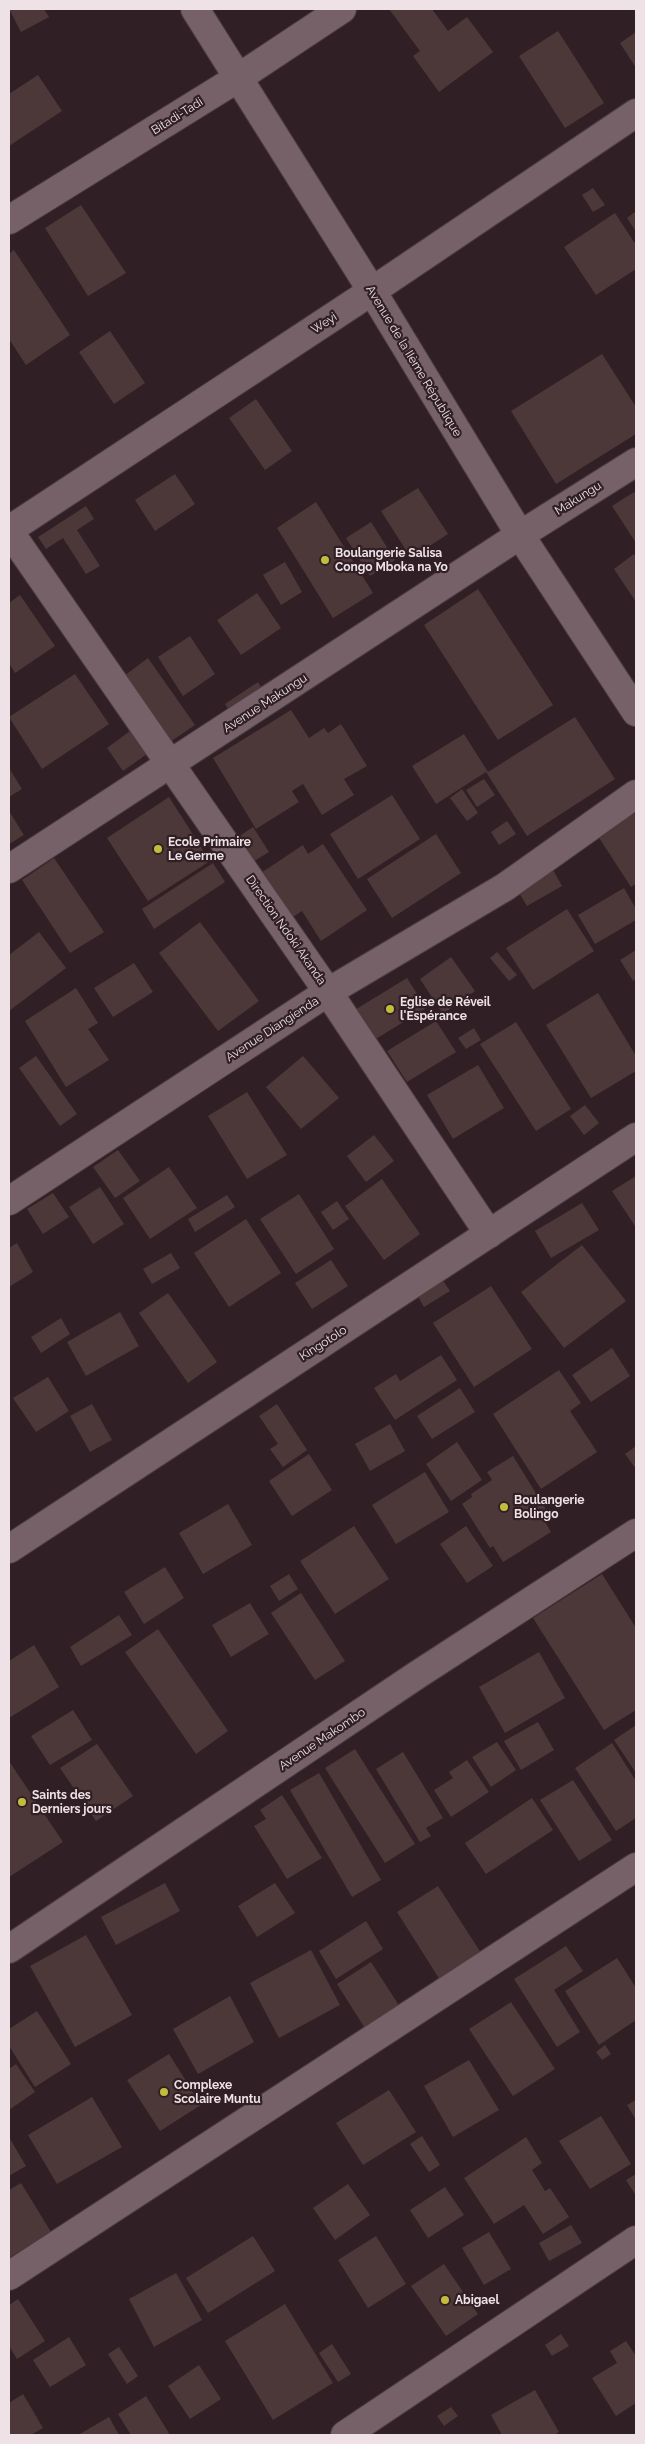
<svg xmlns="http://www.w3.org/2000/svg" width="645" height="2444" viewBox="0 0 645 2444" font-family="Raleway,sans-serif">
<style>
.building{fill:#4c3838}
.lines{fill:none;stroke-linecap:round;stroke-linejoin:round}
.minor-casing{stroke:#4b3d42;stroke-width:30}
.minor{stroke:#766168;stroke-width:28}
.poi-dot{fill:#c3bd3e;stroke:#301f25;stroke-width:2}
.labels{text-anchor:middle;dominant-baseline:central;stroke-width:4.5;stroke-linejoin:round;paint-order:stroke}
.street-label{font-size:12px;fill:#eee2e6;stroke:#301f25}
.poi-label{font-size:12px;font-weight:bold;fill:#eee2e6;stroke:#301f25;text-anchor:start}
</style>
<rect width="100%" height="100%" fill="#301f25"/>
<g class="building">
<path d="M9,9H44L49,17L21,32Z"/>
<path d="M389,9H432L448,31L467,17L493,52L439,92L413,56L420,51Z"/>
<path d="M558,31L604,103L565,128L519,56Z"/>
<path d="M636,32V68L620,43Z"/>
<path d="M38,75L62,111L9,146V94Z"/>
<path d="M593,188L605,205L593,212L582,195Z"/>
<path d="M81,205L126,273L88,296L45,228Z"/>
<path d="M636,211V232L627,218Z"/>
<path d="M615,213L636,245V269L596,295L564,247Z"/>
<path d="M14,250L70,335L26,365L9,339V254Z"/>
<path d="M110,331L145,383L114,404L79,352Z"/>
<path d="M602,354L636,407V434L556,484L511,411Z"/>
<path d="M256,399L292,451L265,470L229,418Z"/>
<path d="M175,474L195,504L155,531L135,500Z"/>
<path d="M418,488L448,534L411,558L381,511Z"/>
<path d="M634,492L636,495V543L612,506Z"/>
<path d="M316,502L373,593L333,618L277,528Z"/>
<path d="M86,506L94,519L77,530L100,566L86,574L63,538L46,549L38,537Z"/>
<path d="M371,522L395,560L370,576L346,538Z"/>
<path d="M634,554L636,558V602L614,569Z"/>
<path d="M285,562L302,592L281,605L263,575Z"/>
<path d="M478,589L553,705L498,740L424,625Z"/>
<path d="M257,593L281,628L241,655L217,620Z"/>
<path d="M20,595L55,646L15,673L9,663V603Z"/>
<path d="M190,636L215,674L183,696L158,657Z"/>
<path d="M148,658L195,725L170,742L124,676Z"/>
<path d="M75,674L109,724L42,769L9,717Z"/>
<path d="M258,682L267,697L234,718L225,704Z"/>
<path d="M291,710L309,738L324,728L328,733L341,724L367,766L344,779L354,795L322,815L303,784L292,791L299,802L256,829L213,758Z"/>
<path d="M575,717L615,779L527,836L486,772L436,804L412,766L464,734L488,772Z"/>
<path d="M130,731L147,754L123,771L107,748Z"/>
<path d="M9,768L22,789L9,797Z"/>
<path d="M484,779L495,795L477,807L466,790Z"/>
<path d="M462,789L478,813L467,821L450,798Z"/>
<path d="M392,795L420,839L358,879L330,834Z"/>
<path d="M169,797L210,861L148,901L107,838Z"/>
<path d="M632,810L636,817V884L631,887L596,833Z"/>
<path d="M9,811L24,835L9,844Z"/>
<path d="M507,821L516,834L499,845L491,832Z"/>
<path d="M253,827L269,852L248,865L232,841Z"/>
<path d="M436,834L461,873L392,918L367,879Z"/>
<path d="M323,844L367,910L321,941L302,911L288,920L258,875L303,845L308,854Z"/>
<path d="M54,858L104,932L70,953L22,880Z"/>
<path d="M213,863L225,882L154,929L142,909Z"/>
<path d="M551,866L562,886L527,906L515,886Z"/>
<path d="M624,888L636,909V920L595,944L578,915Z"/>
<path d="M567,909L594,951L533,990L506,948Z"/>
<path d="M200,922L259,1001L218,1031L159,953Z"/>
<path d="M39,932L66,968L9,1011V955Z"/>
<path d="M636,950V979L633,981L620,960Z"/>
<path d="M497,952L517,975L509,981L490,958Z"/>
<path d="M451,957L475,991L443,1014L420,979Z"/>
<path d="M134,963L153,992L113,1017L94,988Z"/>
<path d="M407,978L426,1008L371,1042L353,1011Z"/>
<path d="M76,988L98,1023L88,1029L109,1060L66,1087L25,1021Z"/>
<path d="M598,993L636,1056V1071L591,1098L546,1025Z"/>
<path d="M436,1021L456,1052L407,1082L387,1051Z"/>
<path d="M516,1022L571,1109L536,1131L480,1044Z"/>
<path d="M474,1028L481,1040L466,1049L458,1038Z"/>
<path d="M36,1056L77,1114L60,1126L19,1068Z"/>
<path d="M303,1056L339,1098L301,1129L266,1087Z"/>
<path d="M478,1065L504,1108L453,1139L427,1095Z"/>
<path d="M247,1092L287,1155L247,1179L208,1116Z"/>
<path d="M585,1105L599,1123L584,1135L570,1116Z"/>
<path d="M374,1135L394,1161L366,1182L347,1156Z"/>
<path d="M118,1150L140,1181L115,1198L93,1167Z"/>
<path d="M169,1167L197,1208L150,1239L123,1198Z"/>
<path d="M636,1176V1225L635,1226L612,1191Z"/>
<path d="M382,1179L420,1234L384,1260L345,1206Z"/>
<path d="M100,1187L124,1224L93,1244L69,1207Z"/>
<path d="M53,1193L69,1217L43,1234L27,1209Z"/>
<path d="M299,1194L334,1249L296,1274L260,1219Z"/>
<path d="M227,1195L235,1207L195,1232L188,1219Z"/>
<path d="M337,1201L349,1219L333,1230L321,1212Z"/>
<path d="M582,1203L599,1230L551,1258L535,1231Z"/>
<path d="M246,1219L281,1273L229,1307L194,1253Z"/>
<path d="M17,1243L33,1272L9,1287V1248Z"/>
<path d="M582,1245L626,1301L564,1348L521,1292Z"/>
<path d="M171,1253L180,1268L152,1284L143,1269Z"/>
<path d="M331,1260L348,1286L312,1309L295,1283Z"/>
<path d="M442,1279L450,1291L424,1307L417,1295Z"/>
<path d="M491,1286L532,1349L474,1387L433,1323Z"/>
<path d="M168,1293L217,1362L188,1383L139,1313Z"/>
<path d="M120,1312L139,1346L86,1376L67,1342Z"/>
<path d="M61,1318L70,1334L41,1353L31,1337Z"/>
<path d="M612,1348L630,1376L591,1402L572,1375Z"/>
<path d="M441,1355L457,1380L395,1420L374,1388L396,1374L400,1381Z"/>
<path d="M559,1370L581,1403L570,1411L597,1452L541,1489L493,1414Z"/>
<path d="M48,1377L69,1411L36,1432L13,1398Z"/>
<path d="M460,1388L475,1412L432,1439L417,1416Z"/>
<path d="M92,1404L112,1440L90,1452L70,1416Z"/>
<path d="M277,1404L307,1450L283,1467L270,1449L278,1444L259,1416Z"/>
<path d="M390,1424L405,1451L370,1471L355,1444Z"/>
<path d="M457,1442L482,1480L451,1501L426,1464Z"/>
<path d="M636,1446V1469L625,1454Z"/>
<path d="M309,1454L332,1490L292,1516L269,1481Z"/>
<path d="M513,1456L547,1511L541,1515L551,1532L503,1562L493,1546L490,1548L462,1504L472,1497L471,1494L492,1480L487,1472Z"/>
<path d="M425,1472L449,1512L396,1544L372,1505Z"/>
<path d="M228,1504L252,1545L203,1574L179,1533Z"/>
<path d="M354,1526L389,1579L335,1614L300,1561Z"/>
<path d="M466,1526L493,1566L467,1583L440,1544Z"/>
<path d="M165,1567L184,1598L144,1624L124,1592Z"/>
<path d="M289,1574L298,1589L279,1601L270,1586Z"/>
<path d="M602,1574L636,1628V1710L604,1730L533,1618Z"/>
<path d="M301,1593L345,1661L315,1680L271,1613Z"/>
<path d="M250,1603L269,1634L231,1657L212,1625Z"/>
<path d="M119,1615L132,1635L81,1666L70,1647Z"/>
<path d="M158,1629L228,1731L196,1754L125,1652Z"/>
<path d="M34,1645L59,1687L9,1718V1661Z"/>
<path d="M539,1652L565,1698L505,1733L479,1687Z"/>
<path d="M73,1710L92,1740L50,1765L31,1736Z"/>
<path d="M538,1722L554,1750L521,1770L504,1741Z"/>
<path d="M636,1725V1773L614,1740Z"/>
<path d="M497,1742L516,1770L491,1787L472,1757Z"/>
<path d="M612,1743L636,1781V1818L616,1831L575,1768Z"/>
<path d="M97,1744L133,1796L96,1821L60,1768Z"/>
<path d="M355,1749L415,1844L385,1863L325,1768Z"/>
<path d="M403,1752L443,1818L426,1828L431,1836L420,1842L376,1769Z"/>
<path d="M467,1760L489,1792L451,1817L434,1790L453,1778L449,1772Z"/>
<path d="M9,1761L63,1842L9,1877Z"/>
<path d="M319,1773L381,1880L352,1897L290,1790Z"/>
<path d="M573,1780L612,1840L579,1861L540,1800Z"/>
<path d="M282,1795L322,1858L287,1879L254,1826L266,1819L260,1810Z"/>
<path d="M532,1798L553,1830L486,1874L465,1843Z"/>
<path d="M165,1883L180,1911L116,1945L101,1917Z"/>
<path d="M275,1883L295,1913L257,1937L238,1906Z"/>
<path d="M438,1886L481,1953L440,1980L397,1912Z"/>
<path d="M366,1921L383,1949L336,1979L319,1951Z"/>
<path d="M86,1935L132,2015L75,2047L30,1966Z"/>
<path d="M566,1946L583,1971L554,1990L580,2032L557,2047L514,1979Z"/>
<path d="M311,1950L340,2005L279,2038L250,1983Z"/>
<path d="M617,1958L636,1988V2020L599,2045L565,1991Z"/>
<path d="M371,1962L400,2007L366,2030L337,1984Z"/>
<path d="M230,1996L254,2042L198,2074L173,2029Z"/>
<path d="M511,2002L555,2069L513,2096L469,2029Z"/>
<path d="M37,2011L71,2064L35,2087L9,2046V2029Z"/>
<path d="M605,2045L611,2054L602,2060L596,2052Z"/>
<path d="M169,2054L201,2105L160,2131L127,2080Z"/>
<path d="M469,2060L499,2110L453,2137L424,2086Z"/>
<path d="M16,2064L35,2092L9,2110V2069Z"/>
<path d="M389,2090L416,2132L363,2165L336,2123Z"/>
<path d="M92,2097L122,2147L57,2184L28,2135Z"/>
<path d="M636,2100V2120L627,2105Z"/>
<path d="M601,2116L631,2164L590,2189L559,2141Z"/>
<path d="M422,2136L440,2165L429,2172L410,2144Z"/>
<path d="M9,2137L26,2166L9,2176Z"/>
<path d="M526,2137L542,2163L532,2170L545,2191L550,2188L569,2217L543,2234L524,2205L494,2224L464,2178Z"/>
<path d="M636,2174V2196L626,2180Z"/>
<path d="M21,2183L51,2232L9,2258V2190Z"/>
<path d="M348,2184L370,2215L335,2240L313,2208Z"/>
<path d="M445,2187L464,2215L428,2238L410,2210Z"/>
<path d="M571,2225L582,2243L549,2261L539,2243Z"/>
<path d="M489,2232L511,2269L484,2285L462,2248Z"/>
<path d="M253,2236L275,2271L208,2313L186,2278Z"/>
<path d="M376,2236L406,2284L368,2308L338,2260Z"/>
<path d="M444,2264L478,2314L446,2336L411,2286Z"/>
<path d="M176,2273L202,2320L154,2347L129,2299Z"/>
<path d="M18,2299L45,2341L17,2359L9,2346V2305Z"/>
<path d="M285,2304L333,2383L273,2420L225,2341Z"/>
<path d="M561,2334L569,2346L552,2356L545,2345Z"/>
<path d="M69,2337L86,2365L50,2387L33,2360Z"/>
<path d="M626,2341L636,2356V2403L616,2416L592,2378L617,2363L610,2351Z"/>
<path d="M332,2344L351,2374L338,2382L319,2353Z"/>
<path d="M119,2347L138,2376L127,2384L108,2354Z"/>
<path d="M199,2365L221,2399L190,2419L168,2386Z"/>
<path d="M535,2390L559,2432L554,2435H502L491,2415Z"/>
<path d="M23,2394L43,2428L31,2435H9V2403Z"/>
<path d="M146,2396L170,2435H131L118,2414Z"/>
<path d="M451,2407L458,2416L444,2426L437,2416Z"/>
<path d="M109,2417L119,2435H78Z"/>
</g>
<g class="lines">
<defs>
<g id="minor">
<path d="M195,9L372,291L520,535L636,712"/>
<path d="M9,220L238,78L342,9"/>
<path d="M9,530L372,291L636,113"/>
<path d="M9,531L328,992L489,1234"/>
<path d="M9,869L520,535L636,462"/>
<path d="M9,1201L328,992L505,887L636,794"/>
<path d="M9,1549L636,1137"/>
<path d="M9,1949L417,1675L636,1533"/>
<path d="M9,2276L636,1867"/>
<path d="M345,2435L636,2240"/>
</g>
</defs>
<use href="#minor" class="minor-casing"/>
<use href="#minor" class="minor"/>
</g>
<g class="poi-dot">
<circle cx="325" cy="560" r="5"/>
<circle cx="158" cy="849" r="5"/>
<circle cx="390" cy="1009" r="5"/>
<circle cx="504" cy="1507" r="5"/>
<circle cx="22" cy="1802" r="5"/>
<circle cx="164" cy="2092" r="5"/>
<circle cx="445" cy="2300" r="5"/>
</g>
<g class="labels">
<g class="street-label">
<text transform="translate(177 116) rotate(-32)">Bitadi-Tadi</text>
<text transform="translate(324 323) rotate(-33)">Weyi</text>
<text transform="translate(414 361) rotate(59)">Avenue de la IIème République</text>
<text transform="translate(578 498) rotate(-32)">Makungu</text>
<text transform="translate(265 703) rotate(-33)">Avenue Makungu</text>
<text transform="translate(286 930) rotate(55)">Direction Ndoki Akanda</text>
<text transform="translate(272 1029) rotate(-33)">Avenue Diangienda</text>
<text transform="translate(323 1343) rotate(-33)">Kingotolo</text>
<text transform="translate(322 1739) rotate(-34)">Avenue Makombo</text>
</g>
<g class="poi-label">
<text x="335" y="553">Boulangerie Salisa<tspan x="335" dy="14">Congo Mboka na Yo</tspan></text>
<text x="168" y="842">Ecole Primaire<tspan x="168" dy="14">Le Germe</tspan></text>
<text x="400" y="1002">Eglise de Réveil<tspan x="400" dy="14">l'Espérance</tspan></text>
<text x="514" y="1500">Boulangerie<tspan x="514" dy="14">Bolingo</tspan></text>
<text x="32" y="1795">Saints des<tspan x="32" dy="14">Derniers jours</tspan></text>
<text x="174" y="2085">Complexe<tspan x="174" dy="14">Scolaire Muntu</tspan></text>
<text x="455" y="2300">Abigael</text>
</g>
</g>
<rect width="645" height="2444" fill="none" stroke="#eee2e6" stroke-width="20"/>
</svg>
